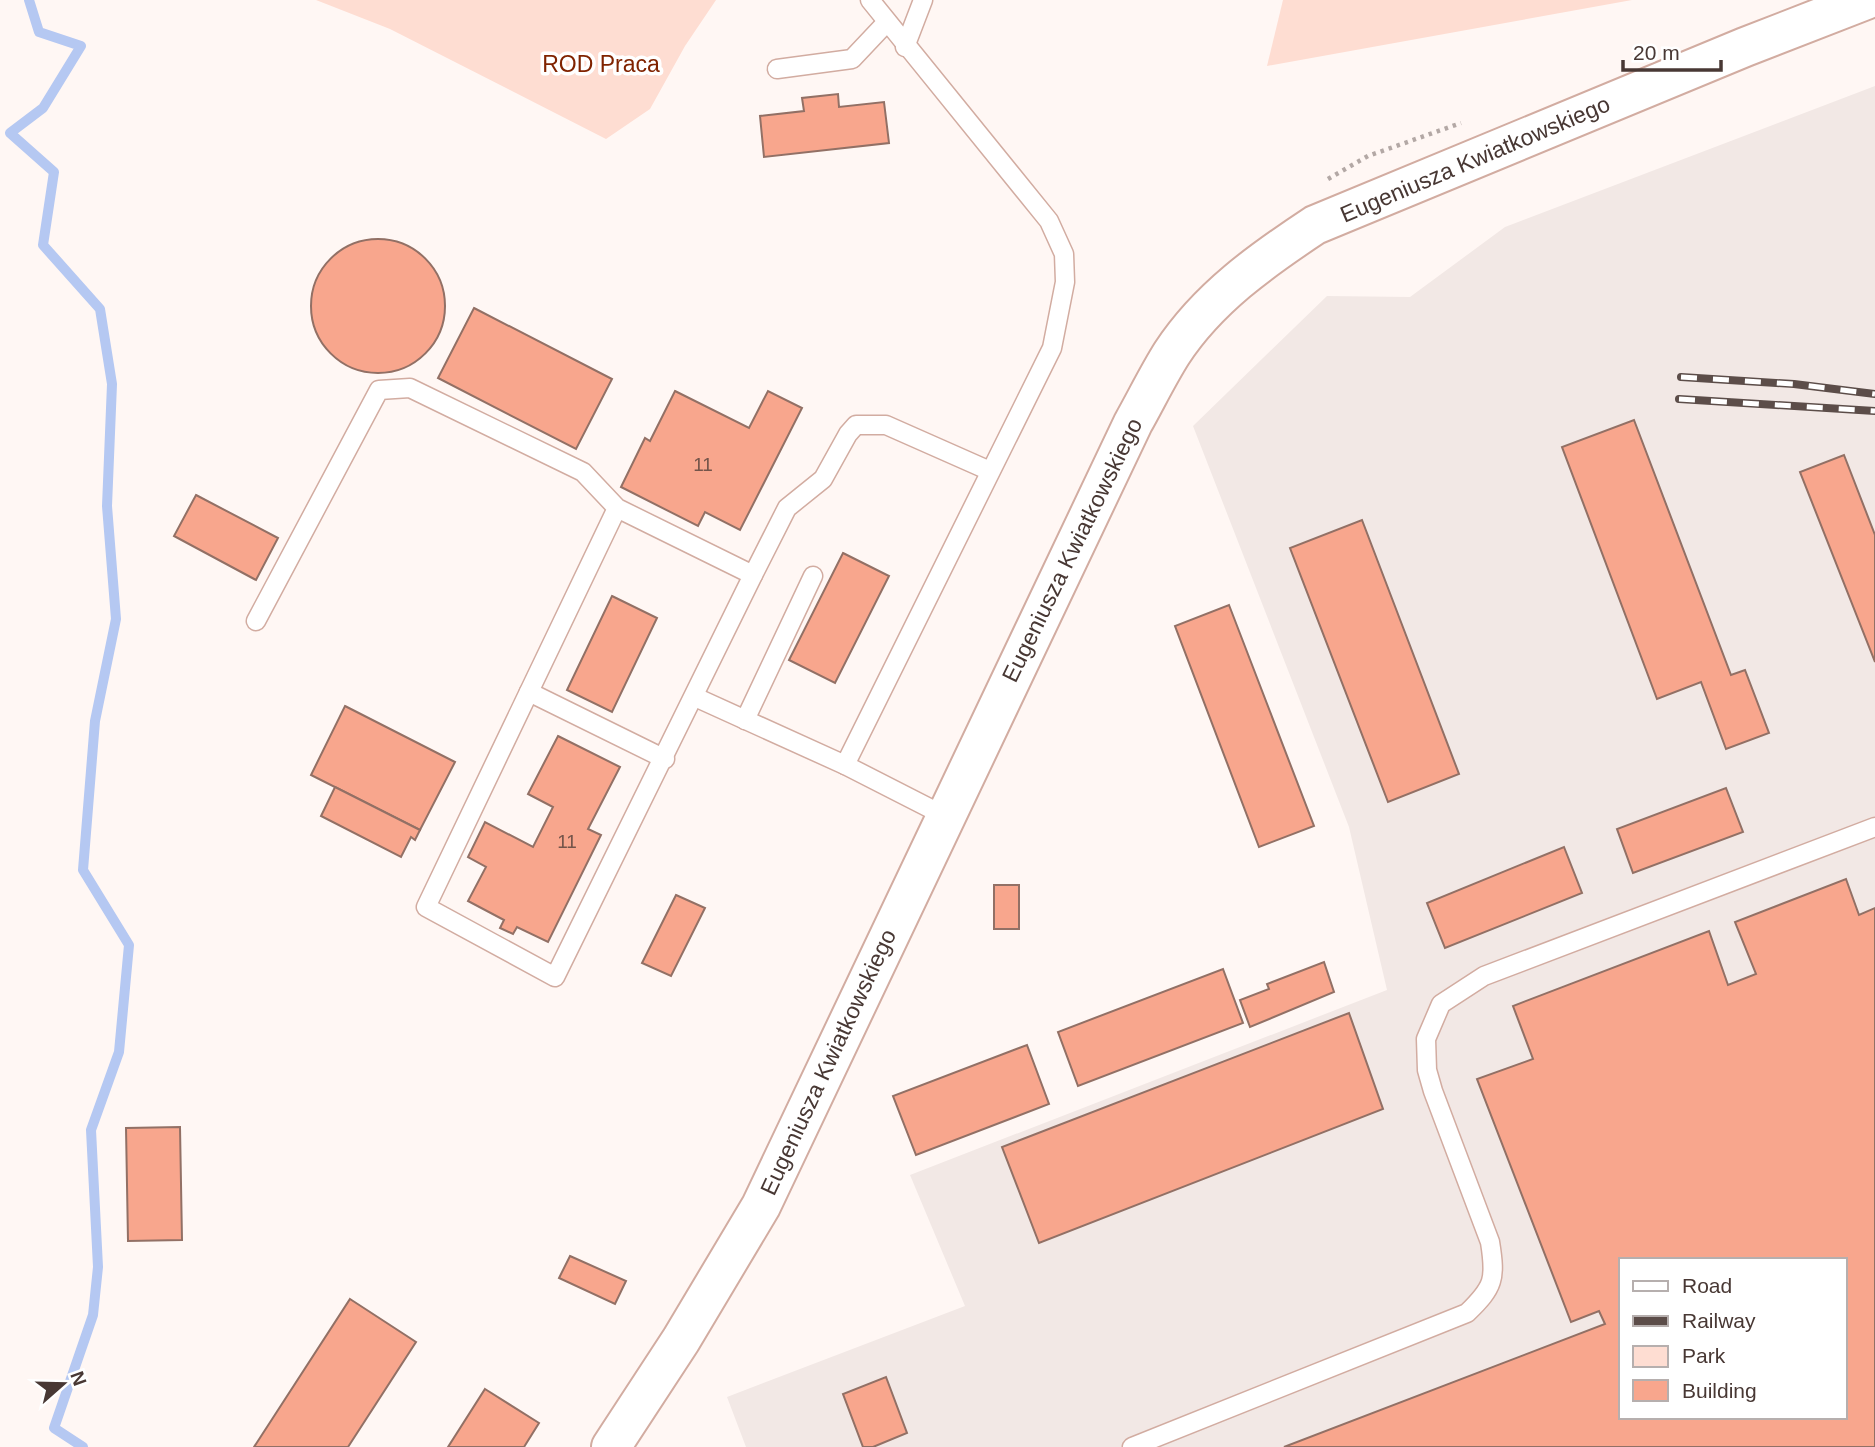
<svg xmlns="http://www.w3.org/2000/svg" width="1875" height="1447" viewBox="0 0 1875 1447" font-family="Helvetica,sans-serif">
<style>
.built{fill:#f2e8e5;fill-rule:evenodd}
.green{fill:#feddd2}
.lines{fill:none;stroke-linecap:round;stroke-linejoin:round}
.stream{stroke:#b5c8f2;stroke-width:10}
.building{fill:#f8a68d;stroke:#927065;stroke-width:2;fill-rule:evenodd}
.lane-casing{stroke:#d2aca1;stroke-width:21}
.secondary-casing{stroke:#d2aca1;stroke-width:42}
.path{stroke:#b3a8a5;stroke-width:4.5;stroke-dasharray:3.5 5;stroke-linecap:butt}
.lane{stroke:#fff;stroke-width:18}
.secondary{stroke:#fff;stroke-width:38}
.rail-casing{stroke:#5c4d49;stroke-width:8}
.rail{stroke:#fff;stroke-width:5;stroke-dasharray:16;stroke-linecap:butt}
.labels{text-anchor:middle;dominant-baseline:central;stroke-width:7;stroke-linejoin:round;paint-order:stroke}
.number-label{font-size:19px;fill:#74544a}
.park-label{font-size:23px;fill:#802300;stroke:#fff}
.street-label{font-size:23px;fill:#483834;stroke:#fff}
</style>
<rect width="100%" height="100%" fill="#fff7f4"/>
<path class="built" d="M1875,86V1447H746L727,1397L965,1306L910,1175L1387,990L1349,827L1193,426L1327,296L1410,297L1505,227ZM1621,1260H1845V1417H1621Z"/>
<g class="green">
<path d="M316,0H716L685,46L650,109L606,139L390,29Z"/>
<path d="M1283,0H1632L1267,66Z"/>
</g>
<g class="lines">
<path class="stream" d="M29,0L39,32L81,46L43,108L10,133L54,172L43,245L100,309L112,384L107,506L116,619L95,721L83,870L129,945L119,1052L91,1130L98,1267L93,1315L54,1428L83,1447"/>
</g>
<g class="building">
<path d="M838,94L839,107L884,102L889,143L764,157L760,116L804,111L802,98Z"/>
<circle cx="378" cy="306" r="67"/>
<path d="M474,308L612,379L576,449L438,378Z"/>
<path d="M675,391L749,428L768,391L802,408L740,530L705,512L698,526L621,487L645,438L650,441Z"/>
<path d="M1634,420L1731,675L1745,670L1769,733L1726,749L1701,682L1657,699L1562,447Z"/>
<path d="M1844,455L1875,535V662L1800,472Z"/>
<path d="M196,495L278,538L256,580L174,536Z"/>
<path d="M1362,520L1459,774L1388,802L1290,548Z"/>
<path d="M843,553L889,576L835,683L789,660Z"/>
<path d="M612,596L657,618L612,712L567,690Z"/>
<path d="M1229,605L1314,826L1259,847L1175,626Z"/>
<path d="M345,706L455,762L420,830L311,775Z"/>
<path d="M558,736L620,767L588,829L601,835L548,942L517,927L513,934L500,928L504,920L468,901L486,867L468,857L485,822L533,847L553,807L528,794Z"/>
<path d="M335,787L420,830L415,840L411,837L401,857L321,816Z"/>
<path d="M1726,788L1743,832L1633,873L1617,829Z"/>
<path d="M1564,847L1582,893L1445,948L1427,903Z"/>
<path d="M1846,879L1859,915L1875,908V1447H1284L1605,1324L1599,1311L1571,1322L1477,1079L1533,1059L1513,1006L1709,931L1728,985L1756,974L1735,922ZM1621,1260H1845V1417H1621Z"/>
<rect x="994" y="885" width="25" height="44"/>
<path d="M676,895L705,908L671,976L642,963Z"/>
<path d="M1324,962L1334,992L1250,1027L1240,1000L1269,989L1267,984Z"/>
<path d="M1223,969L1243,1023L1078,1086L1058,1032Z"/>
<path d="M1349,1013L1383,1109L1039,1243L1002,1147Z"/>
<path d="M1027,1045L1049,1104L916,1155L893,1096Z"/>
<path d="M180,1127L182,1240L128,1241L126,1128Z"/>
<path d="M570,1256L626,1281L615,1304L559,1278Z"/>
<path d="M350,1299L416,1342L348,1447H254Z"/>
<path d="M886,1377L907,1433L873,1447H863L843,1394Z"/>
<path d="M485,1389L539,1423L524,1447H448Z"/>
</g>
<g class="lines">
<defs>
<g id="lane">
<path d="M905,47L923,0"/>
<path d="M777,69L852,59L886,23"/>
<path d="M753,575L787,508L823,479L848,434L856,425H886L990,471"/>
<path d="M256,621L379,390L410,388L583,472L617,508L753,575L555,977L426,907L617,508"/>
<path d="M529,692L665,759"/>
<path d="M695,697L845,765L945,816"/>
<path d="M745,720L813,576"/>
<path d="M845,765L1052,348L1065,282L1064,254L1049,221L870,0"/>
<path d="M1132,1447L1467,1313C1494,1287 1496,1279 1490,1242L1433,1091L1427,1070L1426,1039L1441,1004L1484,976L1875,827"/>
</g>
<path id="secondary" d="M611,1447L681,1340L761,1206L1133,423C1146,400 1158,375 1172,353C1208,298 1262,260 1315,225L1745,47L1866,0"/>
</defs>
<use href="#lane" class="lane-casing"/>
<use href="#secondary" class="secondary-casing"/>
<path class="path" d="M1328,179L1368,156L1461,123"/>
<use href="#lane" class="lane"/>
<use href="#secondary" class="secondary"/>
<defs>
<g id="rail">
<path d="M1681,377L1794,384L1875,394"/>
<path d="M1679,399L1875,411"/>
</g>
</defs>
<use href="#rail" class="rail-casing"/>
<use href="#rail" class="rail"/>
</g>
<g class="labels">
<g class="number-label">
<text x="703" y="464">11</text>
<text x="567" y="841">11</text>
</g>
<g class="park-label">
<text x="601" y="64">ROD Praca</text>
</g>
<g class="street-label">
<text transform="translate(1475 159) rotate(-23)">Eugeniusza Kwiatkowskiego</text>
<text transform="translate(1072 550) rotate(-64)">Eugeniusza Kwiatkowskiego</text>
<text transform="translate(828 1062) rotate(-65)">Eugeniusza Kwiatkowskiego</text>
</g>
</g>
<rect x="1619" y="1258" width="228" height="161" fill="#ffffff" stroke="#b6afae" stroke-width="2"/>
<rect x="1633" y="1281" width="35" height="10" fill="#ffffff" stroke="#b6afae" stroke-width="2"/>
<text x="1682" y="1293" font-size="21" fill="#483834">Road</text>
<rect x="1633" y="1316" width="35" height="10" fill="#5c4d49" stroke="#b6afae" stroke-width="2"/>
<text x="1682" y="1328" font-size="21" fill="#483834">Railway</text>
<rect x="1633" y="1346" width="35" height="21" fill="#feddd2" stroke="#b6afae" stroke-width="2"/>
<text x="1682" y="1363" font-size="21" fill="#483834">Park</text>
<rect x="1633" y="1380" width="35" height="21" fill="#f8a68d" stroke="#b6afae" stroke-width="2"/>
<text x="1682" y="1398" font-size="21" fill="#483834">Building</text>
<g transform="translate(63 1384) rotate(70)" stroke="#ffffff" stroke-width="5" paint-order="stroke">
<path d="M0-5L12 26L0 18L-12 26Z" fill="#483834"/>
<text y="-10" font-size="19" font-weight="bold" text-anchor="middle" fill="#483834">N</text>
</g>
<path d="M1623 60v10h98v-10" fill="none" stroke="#483834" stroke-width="3.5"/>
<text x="1633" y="60" font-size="21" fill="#483834" stroke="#ffffff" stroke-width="5" paint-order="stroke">20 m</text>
</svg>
